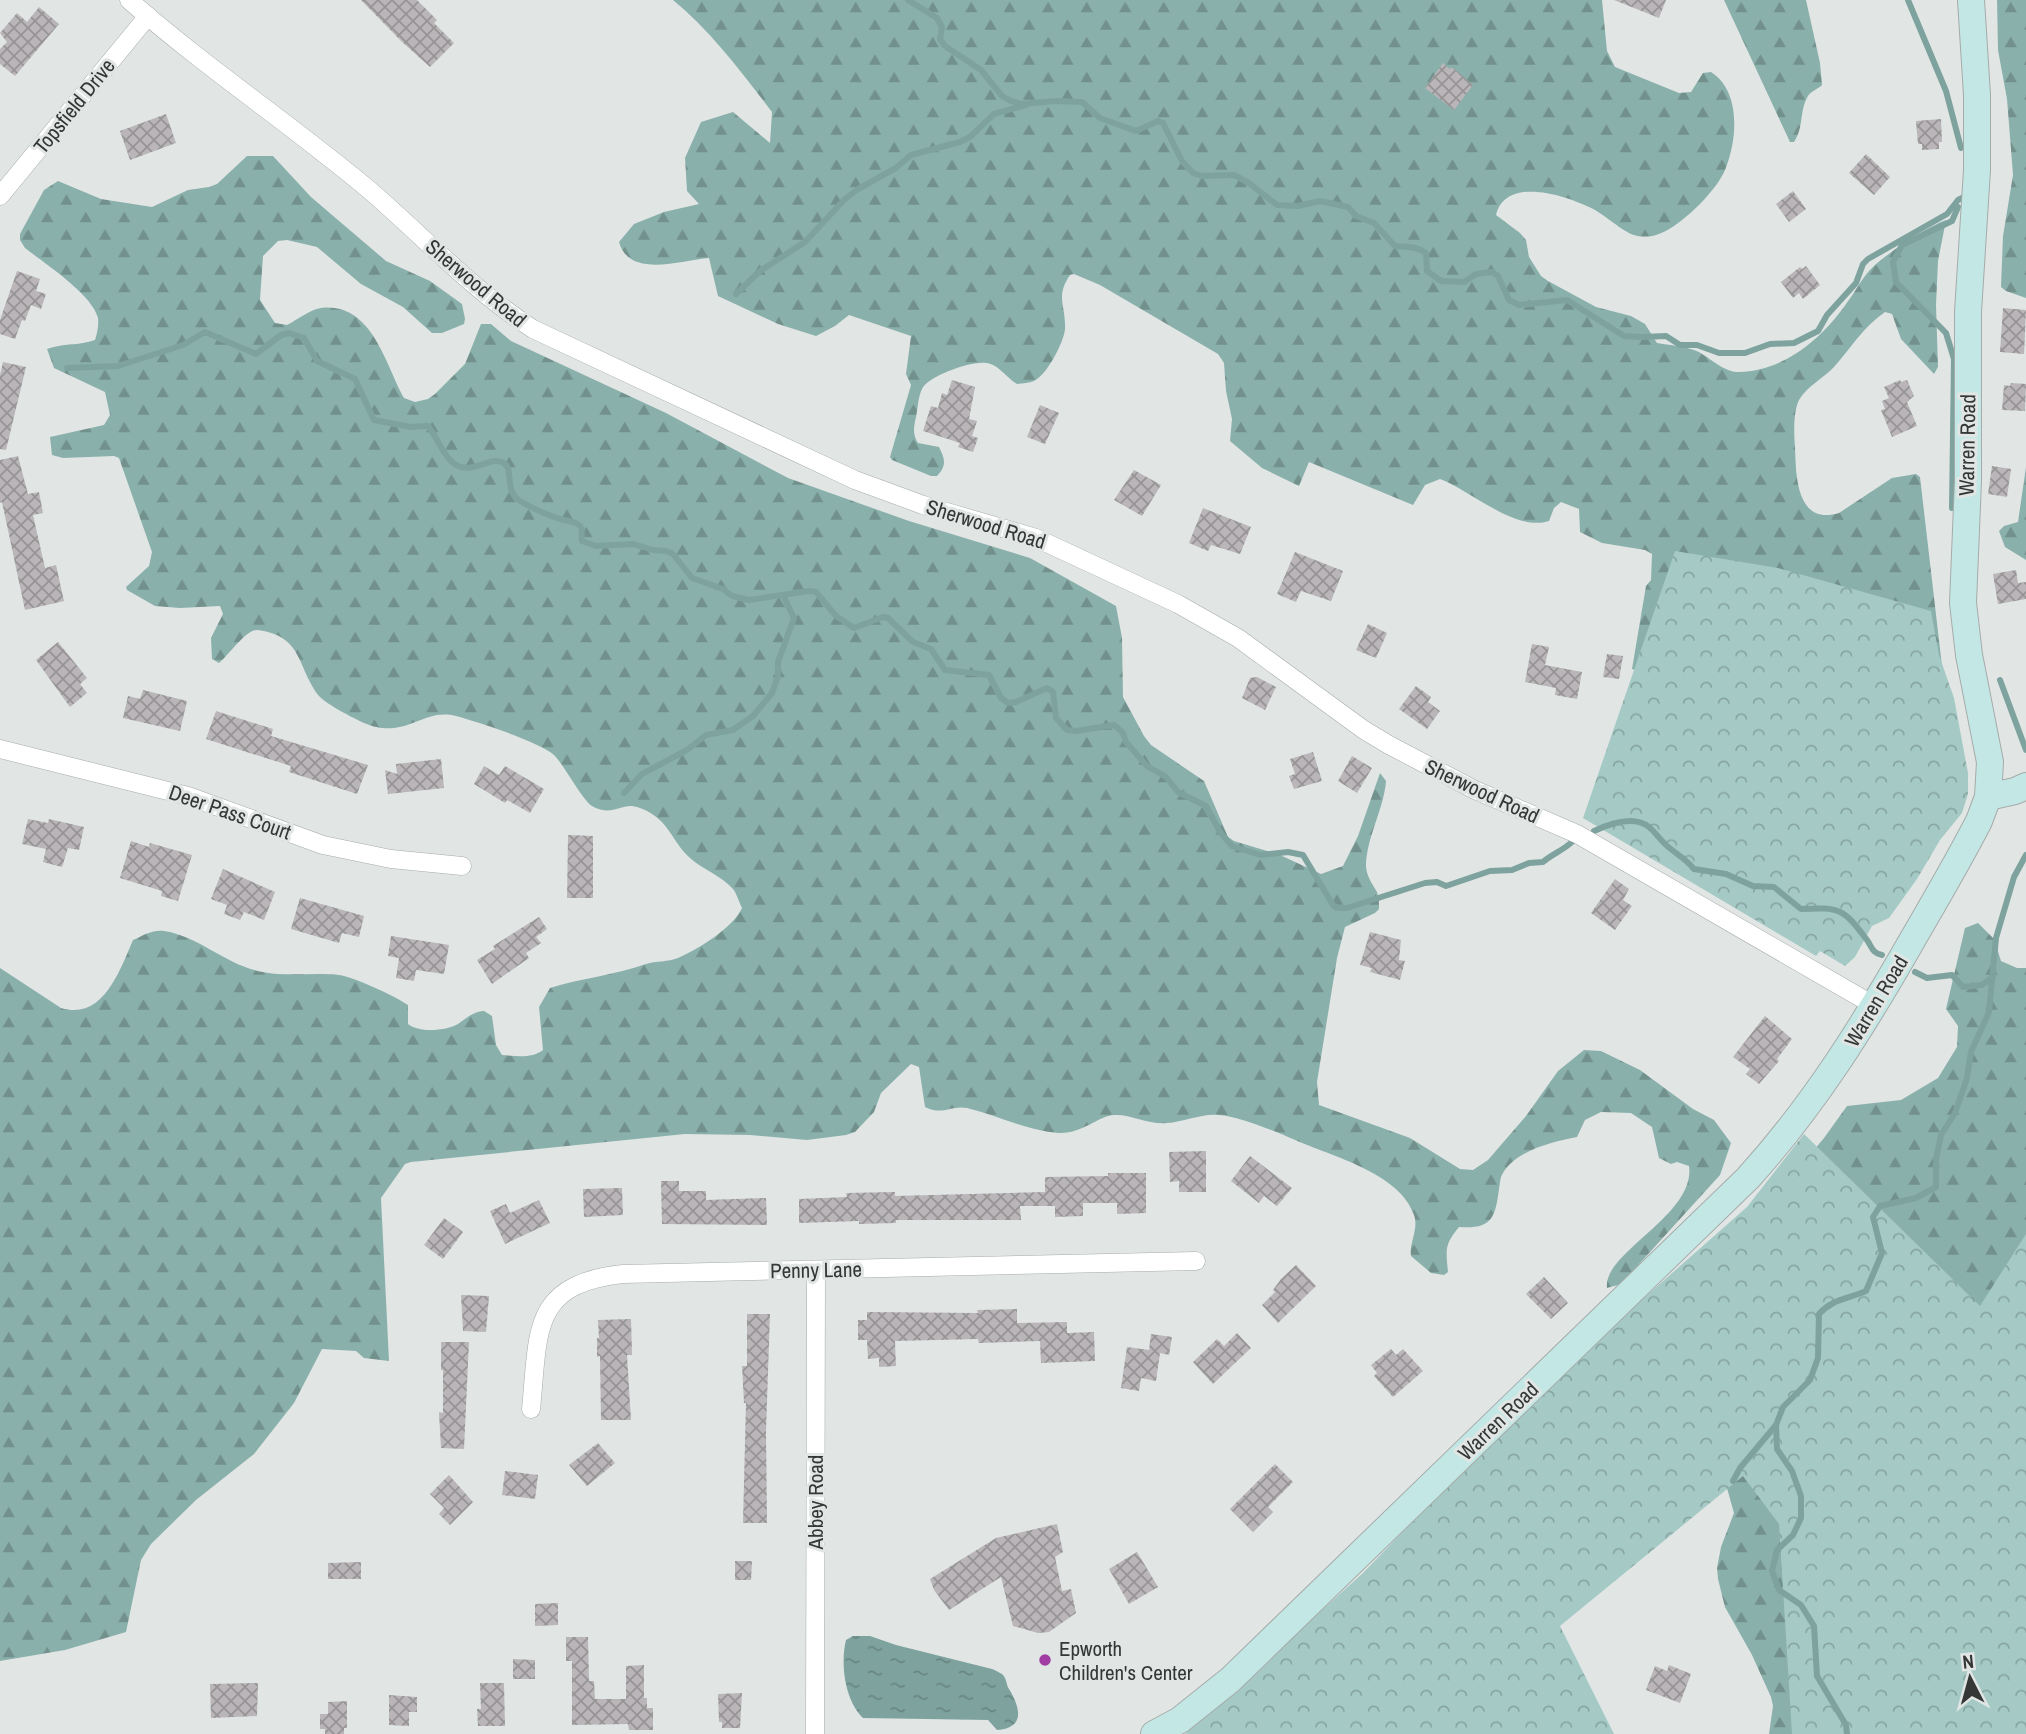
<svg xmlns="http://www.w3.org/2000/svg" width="2026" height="1734" viewBox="0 0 2026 1734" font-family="'Archivo Narrow',sans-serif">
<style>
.forest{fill:url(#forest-firs)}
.park{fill:url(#park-crowns)}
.water{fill:url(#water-ripples)}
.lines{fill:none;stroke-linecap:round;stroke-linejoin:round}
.stream{stroke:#7ea39e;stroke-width:6}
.building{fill:url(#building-cross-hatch)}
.street-casing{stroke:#a6abaa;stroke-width:19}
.secondary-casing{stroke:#a6abaa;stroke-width:28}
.street{stroke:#fff;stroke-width:18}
.secondary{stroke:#c3e7e4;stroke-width:26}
.poi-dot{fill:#a13da3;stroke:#e1e6e5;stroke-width:2.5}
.labels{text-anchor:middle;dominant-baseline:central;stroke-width:6;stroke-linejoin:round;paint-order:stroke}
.street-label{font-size:21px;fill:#353736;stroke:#e1e6e5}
.poi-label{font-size:21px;fill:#353736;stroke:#e1e6e5;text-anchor:start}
</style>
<defs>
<pattern id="forest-firs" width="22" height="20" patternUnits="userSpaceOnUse" patternTransform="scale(1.75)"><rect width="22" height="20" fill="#8ab0ab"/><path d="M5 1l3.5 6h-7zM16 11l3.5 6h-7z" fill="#72908c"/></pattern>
<pattern id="park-crowns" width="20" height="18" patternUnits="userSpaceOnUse" patternTransform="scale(1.75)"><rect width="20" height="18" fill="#a5cac5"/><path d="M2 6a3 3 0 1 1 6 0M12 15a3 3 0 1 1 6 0" fill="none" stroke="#87a5a1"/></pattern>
<pattern id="water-ripples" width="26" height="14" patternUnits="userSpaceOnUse" patternTransform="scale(1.75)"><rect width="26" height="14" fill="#7ea39e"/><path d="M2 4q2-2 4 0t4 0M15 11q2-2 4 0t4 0" fill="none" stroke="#688682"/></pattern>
<pattern id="building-cross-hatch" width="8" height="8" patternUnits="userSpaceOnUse" patternTransform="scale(1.75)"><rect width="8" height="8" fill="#b9b5b8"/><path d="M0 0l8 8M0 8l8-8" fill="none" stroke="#979496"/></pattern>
</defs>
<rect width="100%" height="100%" fill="#e1e6e5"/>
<g class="forest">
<path d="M673,0H1602L1607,51L1615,67L1679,93L1691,92L1703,73L1711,72C1742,92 1737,141 1725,170C1716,192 1678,229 1656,235C1650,237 1640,237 1634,235C1623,232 1603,213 1589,207C1564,195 1506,176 1496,215L1520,233L1526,240L1529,257L1541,276L1548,281L1596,307L1631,316L1645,324L1657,343C1669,345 1683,346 1694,350C1708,355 1721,371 1737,372C1781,373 1822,339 1846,304C1856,291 1862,277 1874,266C1889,252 1927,227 1946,220L1938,261L1936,305L1938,367L1934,374L1901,339L1892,314L1885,312C1863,327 1851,348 1834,367C1824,378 1807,386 1799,400C1793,412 1794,434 1795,447C1796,475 1796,526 1839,513L1892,478L1916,474L1920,477L1942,666L1645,674L1632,669L1646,586L1651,580L1652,554L1645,550L1602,543L1580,532L1579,509L1561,502L1554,508L1549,521C1515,532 1470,490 1440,479L1425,485L1413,505L1309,462L1299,486L1262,468L1230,441L1232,419L1226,391L1224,363L1218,354L1100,285L1074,274L1070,275C1055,297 1066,305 1065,329C1064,342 1047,375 1034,381C1029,383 1023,383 1017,384C1007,378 998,364 986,363C971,361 928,376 922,389C918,397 918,408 916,417C914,426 912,434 918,443L939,447C945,459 947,465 937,476H931L892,460L890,457L911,385L906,374L911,336L849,315L835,326L816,336L778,324L718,296L709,258C682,260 629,279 619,242L634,224L664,212L699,204L687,191L685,158L701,122L733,112L770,143L772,112C742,73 711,31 673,0Z"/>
<path d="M1724,0H1806L1820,63L1822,85C1818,89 1811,91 1808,96C1799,111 1804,128 1794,142H1790Z"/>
<path d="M1997,0H2026V298L2006,291L2001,287L2003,236L2013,175L2007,99L1998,50Z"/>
<path d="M247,156H273L311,197L386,261L430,281L462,304L465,319L464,324L442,333H432L403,307L361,284L317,247L287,240L278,241L263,256L260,300L275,323L287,325C297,320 309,310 321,308C372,302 385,364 404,398L415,402L428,399L435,394L465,364L481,324H491L511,341L666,413L788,478L909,521L1030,558L1116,606L1122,638L1123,697L1144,736L1151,745L1204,781L1228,837L1234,841L1280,855L1321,874L1343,866L1358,836L1380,773L1386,781C1384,809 1366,838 1366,867C1367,877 1373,885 1377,892C1379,897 1379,904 1379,909L1375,913L1345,927L1337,958L1317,1082L1319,1105L1410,1138L1460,1169L1473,1170L1488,1160L1526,1116L1558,1071L1584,1050L1601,1051L1640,1070L1693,1109L1714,1120L1731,1143L1720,1175L1621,1284L1607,1288C1602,1253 1696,1215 1689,1166L1677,1162L1671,1164L1659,1158L1652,1127L1631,1113L1601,1112L1585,1120L1577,1137C1552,1142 1517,1150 1503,1173C1500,1177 1500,1184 1499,1189C1495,1220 1491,1229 1459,1227C1444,1245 1446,1250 1448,1272L1444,1275L1431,1273L1411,1256C1409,1243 1419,1229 1414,1215C1400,1173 1331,1156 1295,1140C1277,1132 1238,1116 1219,1115C1202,1113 1184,1122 1167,1123C1149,1125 1131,1114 1114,1115C1098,1116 1082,1134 1059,1133C1027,1131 997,1115 967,1108C950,1105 943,1116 925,1107L919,1067L911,1064L881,1093L874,1112L855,1132L846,1135L807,1140L750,1135L685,1134L411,1162L405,1164L381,1198L389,1361L364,1358L356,1351L322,1349L294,1403L254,1454L196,1500L151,1544L141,1560L126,1632L65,1650L0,1661V968L61,1008C103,1021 120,970 133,940C142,936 153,929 164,931C199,936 227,966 263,972C288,977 314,972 339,975C354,977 395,996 408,1005V1024C419,1033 446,1031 458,1024C467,1018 472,1012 484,1011L492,1016L496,1045L502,1055C516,1056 531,1059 543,1050L539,1007L550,988C582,978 615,975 646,964C656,961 668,962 678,958C697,950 734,927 742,908C739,902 737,894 733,889C722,876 702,869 690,858C670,840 669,817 637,807C621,802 613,818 592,806C583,801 564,765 554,755C540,742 478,722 456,716C422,707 406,741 364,723C353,718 326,704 319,696C296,666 304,637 258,630C246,629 229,655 219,663L212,659L211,638L223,614L220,606L180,608L155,606L127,590L126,587L149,566L152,552L119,458L114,456L63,458L52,455L50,437L104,425L110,415L105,392L54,368L47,349C62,343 79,346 95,340C97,334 99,325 98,318C92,294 44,263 25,248L20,240V234L44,190L58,181L101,199L152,207L188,190L209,187L217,184Z"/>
<path d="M2026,467V560L2005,547L1999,531L2004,526L2018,522Z"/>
<path d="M1978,923L1994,939L2001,961L2017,968H2026V1734H1769L1773,1706L1771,1697L1752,1655L1725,1607L1718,1579L1717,1568L1721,1547L1734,1513L1721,1467L1779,1192L1824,1138L1847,1106L1901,1100L1938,1078L1957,1047L1958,1026L1946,1009L1965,928Z"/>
</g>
<g class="park">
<path d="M1675,551L1778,568L1931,611L1939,655L1954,698L1968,773V794L1962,813L1940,840L1917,879L1889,918L1872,926L1855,957L1845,966L1820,951L1816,956L1583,818Z"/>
<path d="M1804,1134L1980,1306L2026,1234V1734H1792L1779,1524L1743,1476L1560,1626L1614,1734H1185L1363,1573L1475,1457L1604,1333L1747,1207Z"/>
</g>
<path class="water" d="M853,1636H870L896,1645L992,1669C993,1669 1002,1674 1002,1674C1007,1678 1006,1685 1009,1689C1020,1707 1026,1728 997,1730L988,1720L863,1718C845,1701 840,1664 846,1640Z"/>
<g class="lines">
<g class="stream">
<path d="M908,0L937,18L942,27L940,39L945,46L981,70L1002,96L1011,101L1021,104L1057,101L1082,102L1100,118L1136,131L1158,121L1163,123L1182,161L1193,173L1202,176L1234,175L1249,183L1277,205L1298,206L1320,201L1348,207L1356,216L1374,223L1395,246C1406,247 1417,246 1426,253L1427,271L1441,281L1464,282L1476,274L1492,272L1498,276L1509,300L1519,305L1567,300L1624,336L1643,337L1666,336L1680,345H1697L1719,353H1745L1770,344L1794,343L1818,331L1827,315L1856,283L1863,264L1868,259L1947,214L1958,200L1962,198"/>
<path d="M1908,0L1946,91L1961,148"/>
<path d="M736,294L760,271L805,242L844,200L858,189L896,168L911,155L960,142L970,137L994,114L1026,105"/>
<path d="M67,368L118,366L183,345L205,332L256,354L281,335L289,333L304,338L317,361L355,379L374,420L411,427L428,426C437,437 442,453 452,462C470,478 491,454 504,463C514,469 504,492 520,501C532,508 547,515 560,519C566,521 576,521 580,526C583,529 581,537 582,541L596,546L633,544L653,550L666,551L673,554L692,578L723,589L732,596L749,600L809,591L816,592L836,616L854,628L883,617L888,618L913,642L931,649L945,670L989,675L1001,698L1008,703L1016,702L1047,688L1053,692L1056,718L1067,730L1076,731L1114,725L1123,733L1126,742L1147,766L1166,777L1178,792L1206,806L1220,832L1232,846L1260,855L1288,852L1303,855L1333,905L1337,908H1347L1425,883L1437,882L1446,886L1490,871L1512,870L1529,863L1543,862C1552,854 1564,850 1573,841"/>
<path d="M1952,508L1954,359L1946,333L1896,282L1893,262L1902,245L1952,221L1958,207"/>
<path d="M2000,680L2026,750"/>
<path d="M624,793L642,774L687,750L706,735L733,730L753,716L772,693L778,676V662L794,618L783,595"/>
<path d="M1594,831C1609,824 1634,815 1649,827C1654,831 1659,838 1664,843C1675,854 1683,856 1694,869L1726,874L1753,886L1774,887L1801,909C1840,907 1843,908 1867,940C1872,947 1872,953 1882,955"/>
<path d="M1915,972L1927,978L1952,975L1963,987L1982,985L1993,977"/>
<path d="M1733,1481L1740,1468L1776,1425"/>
<path d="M1847,1734L1846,1725L1817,1676L1814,1626L1801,1605L1779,1590L1772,1571L1777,1550L1793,1535L1801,1518V1496L1792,1471L1777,1449L1776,1425L1783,1407L1810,1380L1818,1358L1819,1314C1832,1299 1848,1299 1866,1291L1882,1253L1873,1217L1880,1206L1916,1198L1936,1187V1159L1941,1135L1955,1113L1967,1078L1971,1052L1989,1012L1996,938L2014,877L2026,855"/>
</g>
</g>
<g class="building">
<path d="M361,0H417L437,20L434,23L454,43L430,67L401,41Z"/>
<path d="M1614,0H1666L1659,18Z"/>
<path d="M39,7L59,24L15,76L0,64V49L7,42L0,33L17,13L27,22Z"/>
<path d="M1443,63L1450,69L1452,67L1473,85L1454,110L1425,88Z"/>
<path d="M166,114L176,143L130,160L120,131Z"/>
<path d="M1941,119L1942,142H1939V149L1922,150V144H1918L1916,121Z"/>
<path d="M1866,154L1890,177L1874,195L1849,173Z"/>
<path d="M1793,191L1806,209L1789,222L1776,204Z"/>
<path d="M1806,266L1820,285L1803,299L1799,293L1793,298L1781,282L1800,267L1802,269Z"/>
<path d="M17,271L40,279L36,291L46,294L41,309L31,305L25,321L22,320L15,339L0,334V320Z"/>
<path d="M2003,308L2026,310L2024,354L2000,352Z"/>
<path d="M3,362L26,367L6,450L0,449V375Z"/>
<path d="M952,380L975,387L969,419L977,421L972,436L978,438L973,452L958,447L960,443L923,431L931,406L938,408L942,393L947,395Z"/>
<path d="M1900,380L1901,382L1907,380L1914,396L1907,402L1917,426L1892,437L1881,410L1885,409L1882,401L1889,398L1884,387Z"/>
<path d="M2011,383L2026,384L2025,411L2002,410L2004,385L2010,386Z"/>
<path d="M1040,405L1059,413L1045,444L1027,437Z"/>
<path d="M18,456L28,494L39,492L43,513L33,515L45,568L56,565L64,601L25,610L2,502L0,503V460Z"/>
<path d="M1992,466L2011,469L2007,497L1988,494Z"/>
<path d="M1134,470L1161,485L1142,516L1114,500Z"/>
<path d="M1203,508L1251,527L1240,554L1211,545L1208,551L1189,543Z"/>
<path d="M1295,552L1343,571L1331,601L1301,591L1296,602L1277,594Z"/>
<path d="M2016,570L2018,583L2026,582V599L1998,604L1993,574Z"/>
<path d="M1368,624L1387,633L1376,658L1356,650Z"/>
<path d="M58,642L87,678L80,684L87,693L70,707L36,660Z"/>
<path d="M1532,644L1549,647L1545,665L1582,672L1577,699L1555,695L1556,688L1525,682Z"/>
<path d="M1607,654L1623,656L1619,679L1603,677Z"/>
<path d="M1257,677L1276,687L1265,710L1242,698L1250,678Z"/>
<path d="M1416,686L1431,697L1428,702L1440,711L1427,729L1399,709Z"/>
<path d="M143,690L187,701L180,731L123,718L128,696L140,699Z"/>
<path d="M216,711L273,729L271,736L368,765L357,794L289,772L291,766L206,739Z"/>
<path d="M1313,752L1322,781L1294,789L1289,776L1295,774L1290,759Z"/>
<path d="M1352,756L1372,768L1357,793L1338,781Z"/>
<path d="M441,759L444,788L388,794L385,770L397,774L396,764Z"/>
<path d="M484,766L499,775L505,766L544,789L530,813L507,800L505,803L474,784Z"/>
<path d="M28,819L48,823L49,819L84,827L79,850L68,848L62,867L43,862L46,849L22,844Z"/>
<path d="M568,835L593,836V898H567Z"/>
<path d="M131,841L149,847L150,843L192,855L178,901L161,896L162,891L120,878Z"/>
<path d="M223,869L275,892L264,920L244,912L240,920L224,914L227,905L211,899Z"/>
<path d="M1615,879L1629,889L1623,900L1632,906L1615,930L1591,913Z"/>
<path d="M300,898L364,916L359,937L342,933L339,943L291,929Z"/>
<path d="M539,917L547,929L536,937L541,943L526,953L529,958L492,984L477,960L495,949L493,946Z"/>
<path d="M1370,932L1401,940L1399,960L1405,961L1400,980L1370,972L1372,968L1360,965Z"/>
<path d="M391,936L449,945L444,974L416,970L414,981L396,978L399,958L388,956Z"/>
<path d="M1765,1016L1792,1039L1777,1059L1779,1061L1759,1084L1746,1074L1750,1069L1733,1057Z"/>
<path d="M1206,1151V1192H1179V1181L1170,1182L1169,1152Z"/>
<path d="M1250,1156L1292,1188L1277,1206L1264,1196L1259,1203L1231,1181Z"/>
<path d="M1108,1173H1146V1213L1117,1214V1203H1083V1216L1055,1217V1206H1020L1021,1220H896V1223L859,1224V1221L799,1223V1199L847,1197L846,1193L895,1192V1196L1045,1192V1177L1108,1176Z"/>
<path d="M661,1181H679V1191H706V1200L766,1198L767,1225L662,1224Z"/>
<path d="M622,1188L623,1215L584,1217L583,1189Z"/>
<path d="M539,1200L550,1223L505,1244L490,1211L506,1204L510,1213Z"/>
<path d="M444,1218L463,1232L443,1259L424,1245Z"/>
<path d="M1296,1265L1316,1286L1278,1323L1262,1305L1275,1292L1273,1290L1281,1279Z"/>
<path d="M1544,1277L1568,1303L1551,1319L1526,1294Z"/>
<path d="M461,1295L489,1296L486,1332L463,1331Z"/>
<path d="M1017,1309V1323L1067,1322V1333L1094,1332L1095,1361L1041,1363L1040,1341L979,1343L978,1339L895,1341L896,1366L879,1367V1358L868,1359L867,1340H858V1320H867V1312L978,1313L977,1310Z"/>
<path d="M747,1314H770L766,1431L767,1523H743L746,1403H744L742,1366H747Z"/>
<path d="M631,1319L632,1355H627L631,1420H601L600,1356L597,1357V1338H599L598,1320Z"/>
<path d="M1237,1333L1251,1348L1213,1384L1193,1362L1217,1339L1224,1346Z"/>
<path d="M1151,1334L1172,1337L1169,1355L1160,1353L1156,1381L1141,1378L1139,1391L1121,1388L1127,1347L1149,1350Z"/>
<path d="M441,1342H469L464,1449L441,1448L439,1412L443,1413V1370H441Z"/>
<path d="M1391,1349L1396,1355L1403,1349L1423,1371L1393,1397L1374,1376L1377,1373L1371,1365Z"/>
<path d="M598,1443L615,1463L587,1486L569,1465Z"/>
<path d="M1275,1464L1293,1482L1268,1507L1273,1512L1253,1532L1230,1509Z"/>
<path d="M505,1471L538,1475L535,1499L502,1495Z"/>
<path d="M449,1475L473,1502L450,1525L439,1514L444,1508L430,1494Z"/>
<path d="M1057,1524L1063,1552L1055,1557L1062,1591L1071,1589L1076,1613L1049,1632L1038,1633L1013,1626L1001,1577L949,1610L934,1590L930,1579L996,1538Z"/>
<path d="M1137,1552L1158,1587L1129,1604L1109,1569Z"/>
<path d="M735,1561H752L751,1580H735Z"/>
<path d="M361,1562V1579H328V1563Z"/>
<path d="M558,1603V1625L535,1626V1604Z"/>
<path d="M566,1637H588L589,1681H594L595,1699H626V1666L644,1665V1698H647V1708H653V1730H629L628,1724L572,1725V1661H566Z"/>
<path d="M513,1659L535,1660V1679H513Z"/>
<path d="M1669,1665L1691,1674L1680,1703L1646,1690L1655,1666L1667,1671Z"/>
<path d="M258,1683L257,1716L211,1718L210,1684Z"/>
<path d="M480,1683H504L505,1726H478L477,1709H481Z"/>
<path d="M742,1693L740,1728H722V1722H719L718,1694Z"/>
<path d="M389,1695L417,1697V1712H409V1726L389,1725Z"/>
<path d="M347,1701V1728H344V1734H325V1729H320V1714H328V1702Z"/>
</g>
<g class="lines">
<defs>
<g id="street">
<path d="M129,0C205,67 289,123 367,188C422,235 472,290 533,329L855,480L923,505L1036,538L1178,604L1238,638L1364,730L1389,745L1475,790L1577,834L1875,1006"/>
<path d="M0,196L148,16"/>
<path d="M0,749L188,796L323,845L391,859L462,866"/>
<path d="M531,1409C539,1332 530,1284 623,1274L1196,1261"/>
<path d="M815,1734L816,1270"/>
</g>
<g id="secondary">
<path d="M1988,797L2015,791L2026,786"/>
<path d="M1154,1734L1180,1720L1230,1680L1748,1178C1815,1104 1865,1023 1914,937C1936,899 1959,860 1979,821L1988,797L1990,762L1969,655L1963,603L1968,481V312L1977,170V95L1971,0"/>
</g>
</defs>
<use href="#street" class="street-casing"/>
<use href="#secondary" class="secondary-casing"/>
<use href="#street" class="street"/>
<use href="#secondary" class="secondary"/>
</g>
<circle class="poi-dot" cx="1045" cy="1660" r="7"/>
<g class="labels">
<g class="street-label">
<text transform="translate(74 106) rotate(-51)">Topsfield Drive</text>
<text transform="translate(476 283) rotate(40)">Sherwood Road</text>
<text transform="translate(1967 445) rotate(-89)">Warren Road</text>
<text transform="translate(986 524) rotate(17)">Sherwood Road</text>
<text transform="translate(1482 791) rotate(25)">Sherwood Road</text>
<text transform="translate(230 812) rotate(19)">Deer Pass Court</text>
<text transform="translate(1876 1001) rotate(-59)">Warren Road</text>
<text transform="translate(816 1270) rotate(-1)">Penny Lane</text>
<text transform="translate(1498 1421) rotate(-44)">Warren Road</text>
<text transform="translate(815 1502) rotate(-90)">Abbey Road</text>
</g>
<g class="poi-label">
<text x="1059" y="1648">Epworth<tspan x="1059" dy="24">Children's Center</tspan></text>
</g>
</g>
<g transform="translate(1970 1678) rotate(354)" stroke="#e1e6e5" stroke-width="5" paint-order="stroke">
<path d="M0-5L12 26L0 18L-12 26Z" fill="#353736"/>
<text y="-10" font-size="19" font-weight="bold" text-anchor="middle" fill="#353736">N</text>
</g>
</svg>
